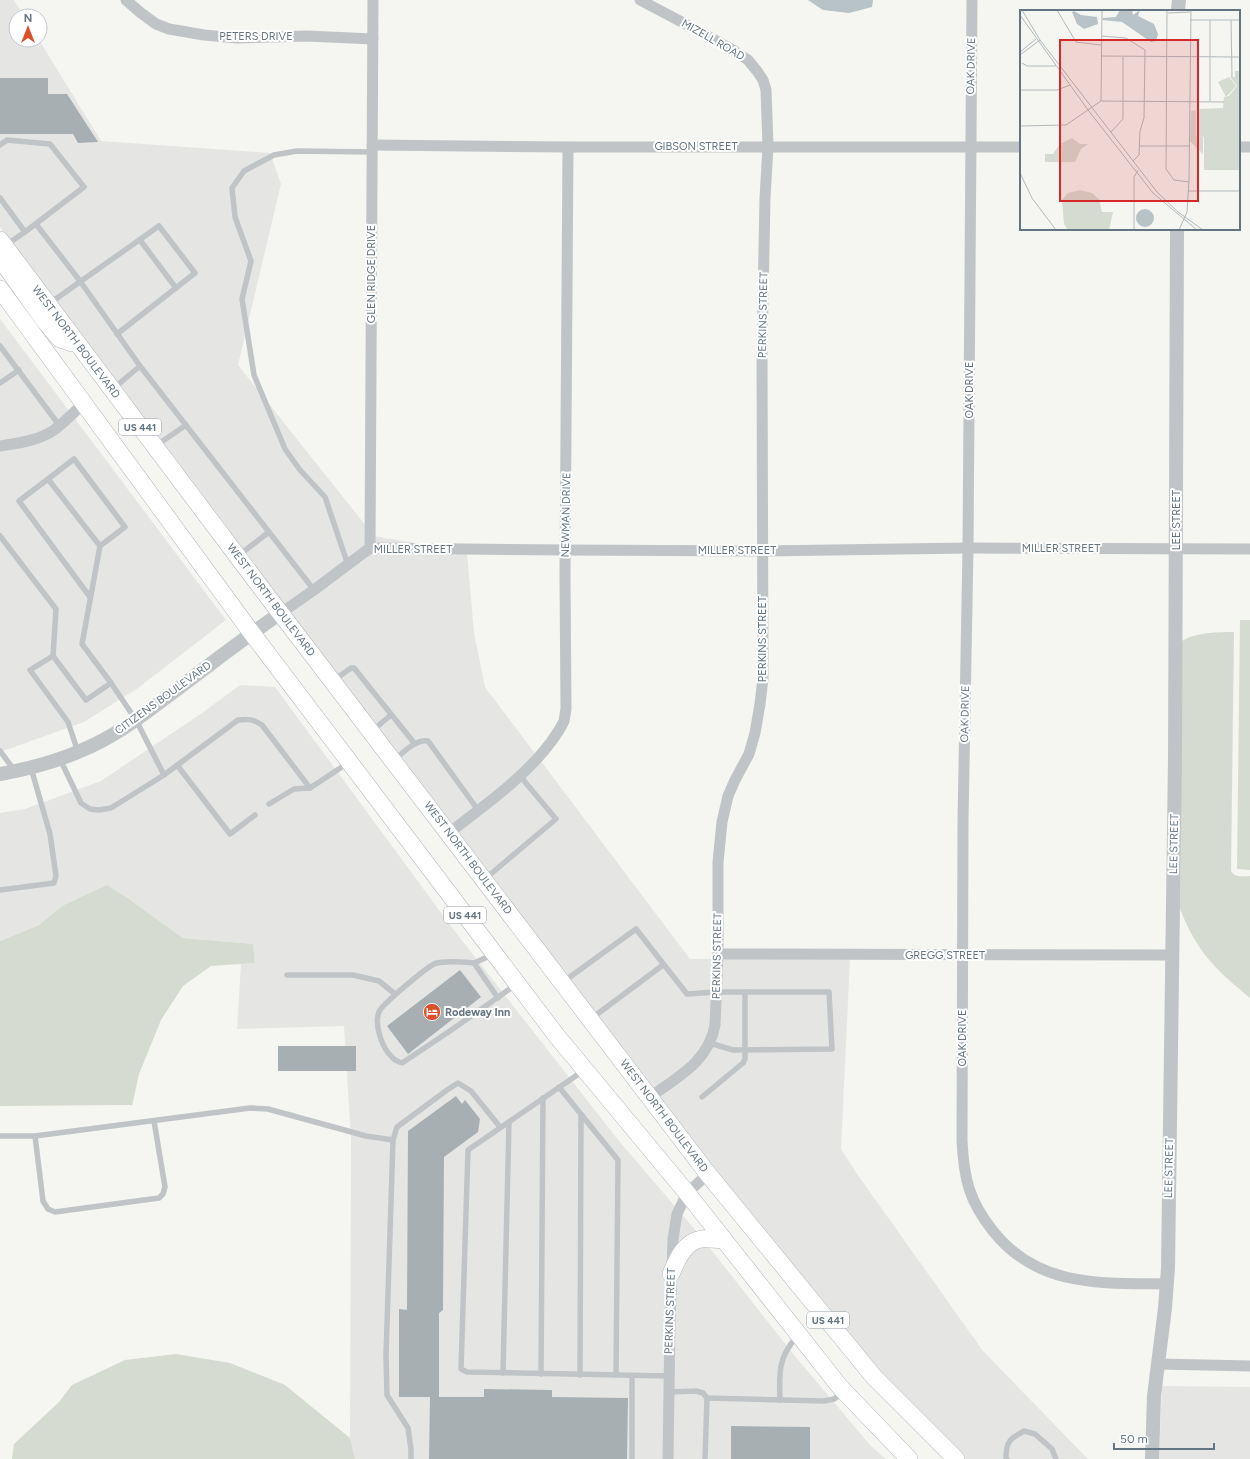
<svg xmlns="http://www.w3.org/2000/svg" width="1250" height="1459" viewBox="0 0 1250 1459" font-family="Figtree,sans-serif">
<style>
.built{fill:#e5e6e4}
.green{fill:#d6dbd2}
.water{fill:#b7c3c7}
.building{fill:#a7afb3}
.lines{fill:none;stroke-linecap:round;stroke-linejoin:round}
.primary-casing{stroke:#b1b6b9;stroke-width:18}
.service{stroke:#c0c4c7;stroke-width:5.5}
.minor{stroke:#c0c4c7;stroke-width:11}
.tertiary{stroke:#c0c4c7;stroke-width:14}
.primary{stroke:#fff;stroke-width:17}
.labels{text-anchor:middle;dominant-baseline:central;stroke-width:4;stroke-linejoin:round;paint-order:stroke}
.shield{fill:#fff;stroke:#929ea7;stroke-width:1}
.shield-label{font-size:10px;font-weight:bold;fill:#647581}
.street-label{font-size:11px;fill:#647581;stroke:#fff}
.poi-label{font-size:11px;font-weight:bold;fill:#647581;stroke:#fff;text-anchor:start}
.inset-road{fill:none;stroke:#b2babd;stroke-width:1}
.view{fill:#d62828;fill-opacity:0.15;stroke:#d62828;stroke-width:2}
.inset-edge{fill:none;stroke:#647581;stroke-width:2}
</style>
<rect width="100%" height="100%" fill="#f5f5f1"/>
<g class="built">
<path d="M0,0H14L24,16H16V40H39L101,141L270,153L281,184L238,365L374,536L467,552L474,633L485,687L690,959L850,958L841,1149L855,1171L983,1351L1088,1459H966L879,1371L713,1169L87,344L88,341L84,339L0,227Z"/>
<path d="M0,319L226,620L138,688L84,722L6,750L0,751Z"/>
<path d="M240,685L275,687L453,929L619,1141L697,1232L672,1253L662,1278L674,1284L688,1255L697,1248L709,1247L794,1355L870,1445L886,1459H355L350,1438L351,1137L344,1026L237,1029L241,964L255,963L253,944L183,938L129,899L62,906L39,925L0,941V813L25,809L101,781L202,713Z"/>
<path d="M1162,1386L1250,1387V1459H1159Z"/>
</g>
<g class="green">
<path d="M1240,620H1250V870L1237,869Z"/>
<path d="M1234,632L1231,871C1235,878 1243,876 1250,876V998C1215,969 1197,952 1180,909L1182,641C1196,632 1218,632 1234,632Z"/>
<path d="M107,885L129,899L183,938L253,944L255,963L211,966L183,986L161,1020L139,1074L132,1106L131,1105L0,1106V941L39,925L62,906Z"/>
<path d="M176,1354L230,1363L285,1385L350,1438L355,1459H12L14,1444L59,1402L72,1385L125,1360Z"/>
</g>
<path class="water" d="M808,0H873L872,7L849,13L823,10Z"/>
<g class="building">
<path d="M0,78H48V94H67L98,142L78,143L73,134H0Z"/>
<path d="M460,970L481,997L408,1054L387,1026Z"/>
<rect x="278" y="1046" width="78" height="25"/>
<path d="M456,1096L462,1104L465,1100L480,1119L478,1132L444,1157L443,1310L439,1313V1397H399V1309L407,1310L408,1131Z"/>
<path d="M484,1389L552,1390V1397L628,1398L627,1459H429L430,1397H484Z"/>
<path d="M731,1426L810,1427V1459H731Z"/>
</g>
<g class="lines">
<defs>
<g id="primary">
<path d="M0,240L262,589L708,1174L874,1377L956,1459"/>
<path d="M2,261L44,320L60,339L72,343"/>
<path d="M0,289L251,632L556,1035L687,1193L840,1387L909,1459"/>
<path d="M671,1274C677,1260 684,1242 701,1239C709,1238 717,1240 724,1240"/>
</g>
</defs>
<use href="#primary" class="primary-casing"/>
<g class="service">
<path d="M0,145L7,140L50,144L84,187L25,232L6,245"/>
<path d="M0,198L25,232"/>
<path d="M36,224L80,281L140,366L314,590"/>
<path d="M140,240L176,288"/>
<path d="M50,303L159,226L195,273L117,334"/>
<path d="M0,346L59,425"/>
<path d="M0,383L19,370"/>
<path d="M114,388L140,366"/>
<path d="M157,445L186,425"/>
<path d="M48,479L19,501L90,597"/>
<path d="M0,536L56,609L53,656"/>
<path d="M100,546L125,527L74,459L48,479L100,546L82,644L111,683"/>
<path d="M239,555L269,532"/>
<path d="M348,565L325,497L300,470L285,449L254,375L242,299L251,261L235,217L232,188L244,171L274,155L297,151L372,152"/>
<path d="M334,680L351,668H354L415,744"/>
<path d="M373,730L391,715"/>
<path d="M0,751L15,771"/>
<path d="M78,752L68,722L30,670L53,656L86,700L111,683L136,720L164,775L238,720C248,719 253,719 262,725L310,788L348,763"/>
<path d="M60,759L81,803L90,809L99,810L111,808L164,775"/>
<path d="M394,760C403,753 415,739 428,741L478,810"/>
<path d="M177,765L230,834L255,815"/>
<path d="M269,804L294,789L310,788"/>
<path d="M486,878L556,819L520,776"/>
<path d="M0,890L54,883L56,876L50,834L31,768"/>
<path d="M474,963L492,955"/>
<path d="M287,975H353L379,981L395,994"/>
<path d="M563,982L636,929L687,994L716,992H829L832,1049L733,1050L710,1043"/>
<path d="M498,998L474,963C463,962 444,960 434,964C426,968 381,1005 379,1012C374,1025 382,1048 392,1057C394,1060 399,1062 402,1063C440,1038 478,1012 515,985"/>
<path d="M592,1018L663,965"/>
<path d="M583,1071L468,1150L461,1369L467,1372L669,1376"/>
<path d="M559,1087L618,1160L616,1375"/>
<path d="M702,1097L743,1063L745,1059V992"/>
<path d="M0,1136H35L250,1108L268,1109L366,1136L393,1140"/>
<path d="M35,1136L43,1201L48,1209L55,1212L159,1198L163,1194L165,1187L154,1121"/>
<path d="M503,1373L509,1122"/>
<path d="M541,1374L543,1098"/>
<path d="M580,1375L581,1115"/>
<path d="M668,1392L696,1391L703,1393L707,1398L705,1459"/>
<path d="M707,1398L824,1401L834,1399L842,1393"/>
<path d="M780,1400C779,1375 778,1356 797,1337"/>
<path d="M411,1459V1449L408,1428L387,1395L386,1356L393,1140L397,1127L447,1090L458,1083L471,1091L500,1127"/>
<path d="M632,1459V1376"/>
<path d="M1007,1459L1006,1458C1006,1441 1010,1439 1024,1431L1035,1434L1052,1449L1056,1459"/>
</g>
<g class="minor">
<path d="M126,0L141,13L156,24L169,29L204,35L237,38L307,36L373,39"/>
<path d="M640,0L693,28L733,50L748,60L757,71L763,80L766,90L768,146L765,198L762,352L763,678L760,704L755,733L749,754L735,780L728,796L722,822L718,862V954L715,1025C709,1061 678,1077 650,1097"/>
<path d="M972,0L968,548L963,821L962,1141C964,1179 969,1201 993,1231C1038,1288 1102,1283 1167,1284"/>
<path d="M372,145L568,147H1021"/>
<path d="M1239,147H1250"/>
<path d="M0,446C18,443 38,441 54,430C65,422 74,412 84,403"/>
<path d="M370,548L373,0"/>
<path d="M281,613L314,590L370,548L566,550L763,551L968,548L1250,549"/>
<path d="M449,833C485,805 524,778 551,742C556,735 561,728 564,721C565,717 565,713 566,709L565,575L568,147"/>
<path d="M718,954L1172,955"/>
<path d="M1158,1364L1250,1366"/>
<path d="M668,1459L670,1321L673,1239L677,1214L687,1193L708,1174"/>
</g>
<g class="tertiary">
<path d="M1178,11L1179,0"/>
<path d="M0,774C40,767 79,755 114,734C133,723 151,709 168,696C206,668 242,639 281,613"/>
<path d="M1152,1459L1154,1396L1165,1308L1168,1268L1175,759L1177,229"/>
</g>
<use href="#primary" class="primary"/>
</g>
<defs>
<symbol id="hotel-disc" viewBox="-11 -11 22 22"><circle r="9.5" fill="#dc5029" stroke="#fff"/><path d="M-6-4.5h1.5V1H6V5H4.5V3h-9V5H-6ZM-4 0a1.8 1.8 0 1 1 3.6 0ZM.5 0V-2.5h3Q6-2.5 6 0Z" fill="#fff"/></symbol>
</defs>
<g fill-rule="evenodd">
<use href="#hotel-disc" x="422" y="1002" width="20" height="20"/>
</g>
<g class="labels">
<g class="shield">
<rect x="119" y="419" width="42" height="16" rx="3"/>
<rect x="444" y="907" width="42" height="16" rx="3"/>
<rect x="807" y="1312" width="42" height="16" rx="3"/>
</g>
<g class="shield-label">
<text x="140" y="427">US 441</text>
<text x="465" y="915">US 441</text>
<text x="828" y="1320">US 441</text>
</g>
<g class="street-label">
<text x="256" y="36">PETERS DRIVE</text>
<text transform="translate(713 40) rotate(30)">MIZELL ROAD</text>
<text transform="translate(971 66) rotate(-89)">OAK DRIVE</text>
<text x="696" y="146">GIBSON STREET</text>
<text transform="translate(371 274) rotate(-90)">GLEN RIDGE DRIVE</text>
<text transform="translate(763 315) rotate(-89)">PERKINS STREET</text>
<text transform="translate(76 342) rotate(53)">WEST NORTH BOULEVARD</text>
<text transform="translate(969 390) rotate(-90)">OAK DRIVE</text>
<text transform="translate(566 515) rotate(-89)">NEWMAN DRIVE</text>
<text transform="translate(1176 520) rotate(-90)">LEE STREET</text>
<text x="1061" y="548">MILLER STREET</text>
<text x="413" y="549">MILLER STREET</text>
<text x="737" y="550">MILLER STREET</text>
<text transform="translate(271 600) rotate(53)">WEST NORTH BOULEVARD</text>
<text transform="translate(762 639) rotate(-90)">PERKINS STREET</text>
<text transform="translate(163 698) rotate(-36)">CITIZENS BOULEVARD</text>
<text transform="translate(965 714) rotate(-89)">OAK DRIVE</text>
<text transform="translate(1174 844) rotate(-89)">LEE STREET</text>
<text transform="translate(468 858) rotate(53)">WEST NORTH BOULEVARD</text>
<text x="945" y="955">GREGG STREET</text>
<text transform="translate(717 956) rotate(-89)">PERKINS STREET</text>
<text transform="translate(962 1038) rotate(-90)">OAK DRIVE</text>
<text transform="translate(664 1116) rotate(53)">WEST NORTH BOULEVARD</text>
<text transform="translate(1169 1168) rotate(-89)">LEE STREET</text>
<text transform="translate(670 1311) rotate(-88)">PERKINS STREET</text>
</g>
<g class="poi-label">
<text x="445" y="1012">Rodeway Inn</text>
</g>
</g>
<g transform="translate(1020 10)">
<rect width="220" height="220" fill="#f5f5f1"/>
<path d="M215,61H220V160H184V127L177,126V99L203,98L204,87L209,86L217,76L210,67H215ZM209,67L216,76L206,87L198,72ZM176,100V126L183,127V144L170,131L171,101ZM52,128L60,134H68L61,139L55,152H25V144H33L40,134ZM60,180L72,183L79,189L82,202H93L89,220H48L44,214L42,190L48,183Z" fill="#d6dbd2"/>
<path d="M100,0H112L113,5L120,0L118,6L134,14L138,24L136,31L131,32L102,12L82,10L83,8L96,7ZM54,1L61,5L77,7L78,14L64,19L57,14L52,2ZM116 208a9 9 0 1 1 18 0a9 9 0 1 1-18 0Z" fill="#b7c3c7"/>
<path class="inset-road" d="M37,0L56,32L81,35M147,0L146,159L154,170L169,172M148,3L170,2M0,5L68,100L133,183L177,220M170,10H220M211,10L212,67M81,26L106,28L125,40L124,108L120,121L119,145L113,151M20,30L137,182L158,202L183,220M0,42L16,29M0,45L20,30L2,0M81,46L220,47M2,53L7,56H36M0,80H37L50,75M81,91L82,0M190,91V10M0,116L46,115L81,91L204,92M91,122L103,109V47M119,136H170M0,163L12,188L36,220M168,181H220M114,220V167L118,160M159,220L167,202L169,170L171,0"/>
<path class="view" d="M40,30H178V191H40Z"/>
<rect width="220" height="220" class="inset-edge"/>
</g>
<g transform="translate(28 28)"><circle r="19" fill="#ffffff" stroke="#c1c8cd"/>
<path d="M0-3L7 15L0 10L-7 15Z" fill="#dc5029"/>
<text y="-6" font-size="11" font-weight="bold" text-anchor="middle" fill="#647581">N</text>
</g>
<path d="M1114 1443v6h100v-6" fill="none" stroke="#647581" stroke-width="2"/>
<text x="1120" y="1443" font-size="12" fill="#647581" stroke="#ffffff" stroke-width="3" paint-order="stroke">50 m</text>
</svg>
